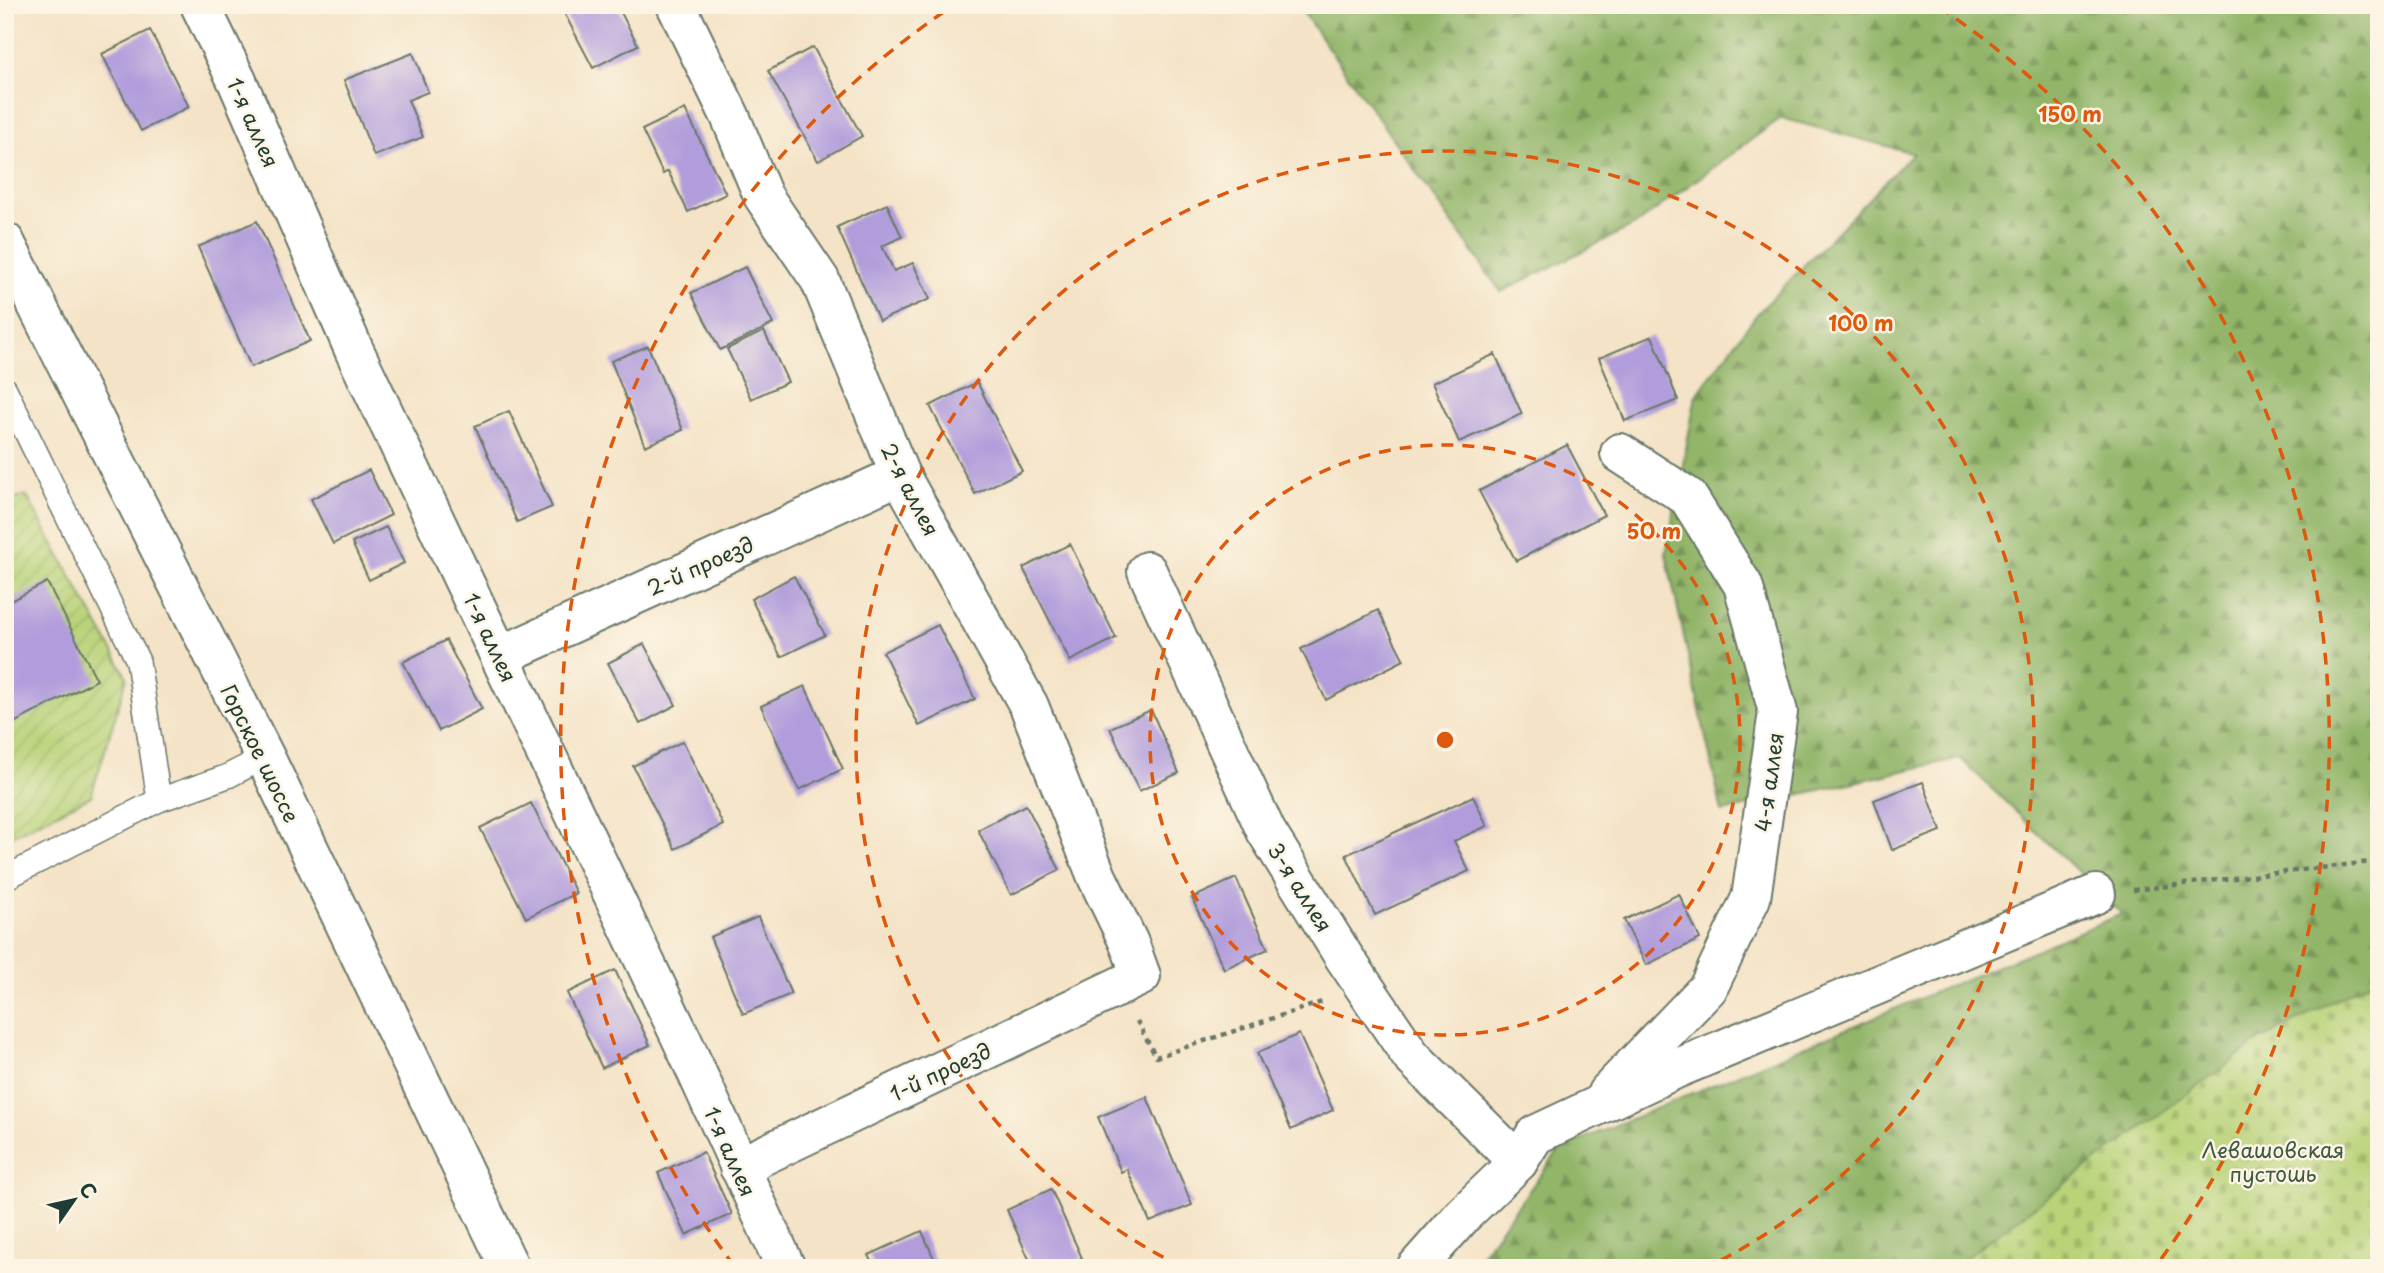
<svg xmlns="http://www.w3.org/2000/svg" width="2384" height="1273" viewBox="0 0 2384 1273" font-family="'Playpen Sans',sans-serif">
<style>
.forest{fill:url(#forest-firs);stroke:#58794e;stroke-width:2}
.cemetery{fill:url(#cemetery-stones);stroke:#6c8856;stroke-width:2}
.garden{fill:url(#garden-furrows);stroke:#6c8856;stroke-width:2}
.building{fill:#b19ddb}
.lines{fill:none;stroke-linecap:round;stroke-linejoin:round}
.service-casing{stroke:#6a7767;stroke-width:26}
.minor-casing{stroke:#6a7767;stroke-width:42}
.secondary-casing{stroke:#6a7767;stroke-width:42}
.path{stroke:#6a7767;stroke-width:4.5;stroke-dasharray:5 5;stroke-linecap:butt}
.service{stroke:#fff;stroke-width:23}
.minor{stroke:#fff;stroke-width:38}
.secondary{stroke:#fff;stroke-width:38}
.ring{fill:none;stroke:#de580e;stroke-width:3.5;stroke-dasharray:12 9}
.labels{text-anchor:middle;dominant-baseline:central;stroke-width:5;stroke-linejoin:round;paint-order:stroke}
.street-label{font-size:21px;fill:#1f3d34;stroke:#fcf5e5}
.park-label{font-size:21px;fill:#3e5b42;stroke:#fcf5e5}
.centre{fill:#de580e;stroke:#fcf5e5;stroke-width:3.5}
.ring-label{font-size:21px;text-anchor:middle;font-weight:bold;fill:#de580e;stroke:#fcf5e5;stroke-width:5;stroke-linejoin:round;paint-order:stroke}
</style>
<defs>
<pattern id="forest-firs" width="22" height="20" patternUnits="userSpaceOnUse" patternTransform="scale(1.75)"><rect width="22" height="20" fill="#92b569"/><path d="M5 1l3.5 6h-7zM16 11l3.5 6h-7z" fill="#779457"/></pattern>
<pattern id="cemetery-stones" width="16" height="16" patternUnits="userSpaceOnUse" patternTransform="scale(1.75)"><rect width="16" height="16" fill="#b9d379"/><path d="M2 7V4a2 2 0 0 1 4 0v3zM10 15v-3a2 2 0 0 1 4 0v3z" fill="#9fb669"/></pattern>
<pattern id="garden-furrows" width="10" height="10" patternUnits="userSpaceOnUse" patternTransform="scale(1.75)"><rect width="10" height="10" fill="#b9d379"/><path d="M-1 1l2-2M0 10L10 0M9 11l2-2" fill="none" stroke="#9fb669"/></pattern>
</defs>
<rect width="100%" height="100%" fill="#fcf5e5"/>
<filter id="ink" filterUnits="userSpaceOnUse"><feTurbulence type="fractalNoise" baseFrequency=".0143" numOctaves="2"/><feDisplacementMap in="SourceGraphic" scale="14" xChannelSelector="R" yChannelSelector="G"/><feConvolveMatrix kernelMatrix="1 2 1 2 8 2 1 2 1" color-interpolation-filters="sRGB"/></filter>
<filter id="wash" filterUnits="userSpaceOnUse"><feTurbulence type="fractalNoise" baseFrequency=".00686" numOctaves="4" result="noise"/><feDisplacementMap in="SourceGraphic" scale="28" xChannelSelector="R" yChannelSelector="G"/><feGaussianBlur stdDeviation="1.57" result="paint"/><feColorMatrix in="noise" values="0 0 0 0 0 0 0 0 0 0 0 0 0 0 0 0 0 1.4 0 .05"/><feComposite in="paint" operator="in"/></filter>
<g filter="url(#wash)">
<rect width="100%" height="100%" fill="#f4e3c6"/>
<path class="forest" d="M1298,5H2379V1268H1471L1561,1148L2122,914L1960,758L1722,812L1666,554L1696,396L1757,314L1913,153L1781,118L1635,225L1501,292Z"/>
<path class="cemetery" d="M2379,977V1268H1951L2260,1040Z"/>
<path class="garden" d="M26,495L127,677L91,796L5,839V503Z"/>
<g id="blocks">
<g class="building">
<path d="M560,5H617L638,45L593,68Z"/>
<path d="M150,30L189,107L141,131L102,54Z"/>
<path d="M813,47L862,136L818,161L768,71Z"/>
<path d="M413,53L428,92L408,100L423,137L374,156L344,80Z"/>
<path d="M685,109L726,194L688,212L668,171L663,174L642,130Z"/>
<path d="M887,204L902,237L882,246L894,271L913,263L930,299L879,321L837,227Z"/>
<path d="M257,221L310,341L251,367L198,247Z"/>
<path d="M745,267L773,324L720,350L691,293Z"/>
<path d="M764,331L788,382L751,399L727,349Z"/>
<path d="M1652,336L1678,400L1625,421L1599,358Z"/>
<path d="M648,346L683,430L645,446L611,361Z"/>
<path d="M1495,354L1522,414L1459,442L1432,383Z"/>
<path d="M977,382L1022,471L975,494L930,406Z"/>
<path d="M509,411L552,507L517,522L475,426Z"/>
<path d="M1567,445L1604,515L1516,561L1479,491Z"/>
<path d="M369,470L391,515L333,544L311,499Z"/>
<path d="M386,527L404,563L369,580L352,543Z"/>
<path d="M1070,544L1116,638L1070,661L1023,568Z"/>
<path d="M794,576L825,635L781,657L751,599Z"/>
<path d="M47,582L97,680L8,726L5,722V604Z"/>
<path d="M1378,610L1404,660L1326,700L1301,649Z"/>
<path d="M938,625L975,699L919,726L883,652Z"/>
<path d="M446,640L482,709L439,731L403,662Z"/>
<path d="M644,644L676,705L640,724L608,663Z"/>
<path d="M805,686L843,769L799,790L761,706Z"/>
<path d="M1151,710L1179,773L1139,791L1110,728Z"/>
<path d="M683,741L723,825L675,849L633,766Z"/>
<path d="M1923,782L1941,831L1892,850L1874,800Z"/>
<path d="M1473,796L1487,826L1454,841L1469,871L1375,915L1346,855Z"/>
<path d="M531,803L576,893L526,918L480,828Z"/>
<path d="M1026,805L1060,870L1011,895L978,830Z"/>
<path d="M1236,878L1268,949L1224,969L1192,898Z"/>
<path d="M1679,894L1700,939L1646,965L1624,920Z"/>
<path d="M758,917L791,994L743,1014L710,937Z"/>
<path d="M615,970L650,1045L602,1068L567,993Z"/>
<path d="M1299,1034L1333,1110L1291,1130L1257,1053Z"/>
<path d="M1147,1097L1192,1205L1150,1222L1127,1169L1121,1172L1098,1117Z"/>
<path d="M703,1152L732,1214L686,1235L658,1173Z"/>
<path d="M1051,1189L1082,1258L1062,1268H1033L1007,1210Z"/>
<path d="M922,1231L938,1268H875L869,1255Z"/>
</g>
</g>
</g>
<g filter="url(#ink)">
<use href="#blocks" fill-opacity="0" stroke="#6a7767" stroke-width="2"/>
<g class="lines">
<defs>
<g id="service">
<path d="M5,389L138,661L159,800"/>
<path d="M5,878L159,800L228,776L265,757"/>
</g>
<g id="minor">
<path d="M200,5L237,81L354,350L682,1040L786,1268"/>
<path d="M676,5L730,116L763,196L820,280L900,475L1029,706L1097,877L1129,943L1141,976L739,1167"/>
<path d="M1147,571L1266,831L1344,957L1411,1056L1518,1162"/>
<path d="M500,656L900,475"/>
<path d="M1607,1093L1708,988L1751,898L1778,712L1743,585L1688,497L1620,453"/>
<path d="M1416,1268L1463,1215L1518,1162L1535,1135L1678,1068L2096,894"/>
</g>
<path id="secondary" d="M5,242L265,757L510,1268"/>
</defs>
<use href="#service" class="service-casing"/>
<use href="#minor" class="minor-casing"/>
<use href="#secondary" class="secondary-casing"/>
<g class="path">
<path d="M2133,890L2379,861"/>
<path d="M1137,1021L1156,1057L1325,1001"/>
</g>
<use href="#service" class="service"/>
<use href="#minor" class="minor"/>
<use href="#secondary" class="secondary"/>
</g>
</g>
<g class="ring">
<circle cx="1445" cy="740" r="295"/>
<path d="M1182 1267A589 589 0 1 1 1708 1267"/>
<path d="M734 1266A884 884 0 0 1 951 7M1939 7A884 884 0 0 1 2156 1266"/>
</g>
<g class="labels">
<g class="street-label">
<text transform="translate(254 122) rotate(66)">1-я аллея</text>
<text transform="translate(911 489) rotate(63)">2-я аллея</text>
<text transform="translate(700 565) rotate(-24)">2-й проезд</text>
<text transform="translate(491 637) rotate(65)">1-я аллея</text>
<text transform="translate(261 753) rotate(64)">Горское шоссе</text>
<text transform="translate(1768 782) rotate(-82)">4-я аллея</text>
<text transform="translate(1301 887) rotate(58)">3-я аллея</text>
<text transform="translate(940 1071) rotate(-25)">1-й проезд</text>
<text transform="translate(731 1151) rotate(66)">1-я аллея</text>
</g>
<g class="park-label">
<text x="2273" y="1149">Левашовская<tspan x="2273" dy="24">пустошь</tspan></text>
</g>
</g>
<circle cx="1445" cy="740" r="10" class="centre"/>
<g class="ring-label">
<text x="2070" y="122">150 m</text>
<text x="1861" y="331">100 m</text>
<text x="1654" y="539">50 m</text>
</g>
<rect width="2384" height="1273" fill="none" stroke="#fcf5e5" stroke-width="28"/>
<g transform="translate(74 1200) rotate(56)" stroke="#fcf5e5" stroke-width="5" paint-order="stroke">
<path d="M0-5L12 26L0 18L-12 26Z" fill="#1f3d34"/>
<text y="-10" font-size="19" font-weight="bold" text-anchor="middle" fill="#1f3d34">С</text>
</g>
</svg>
